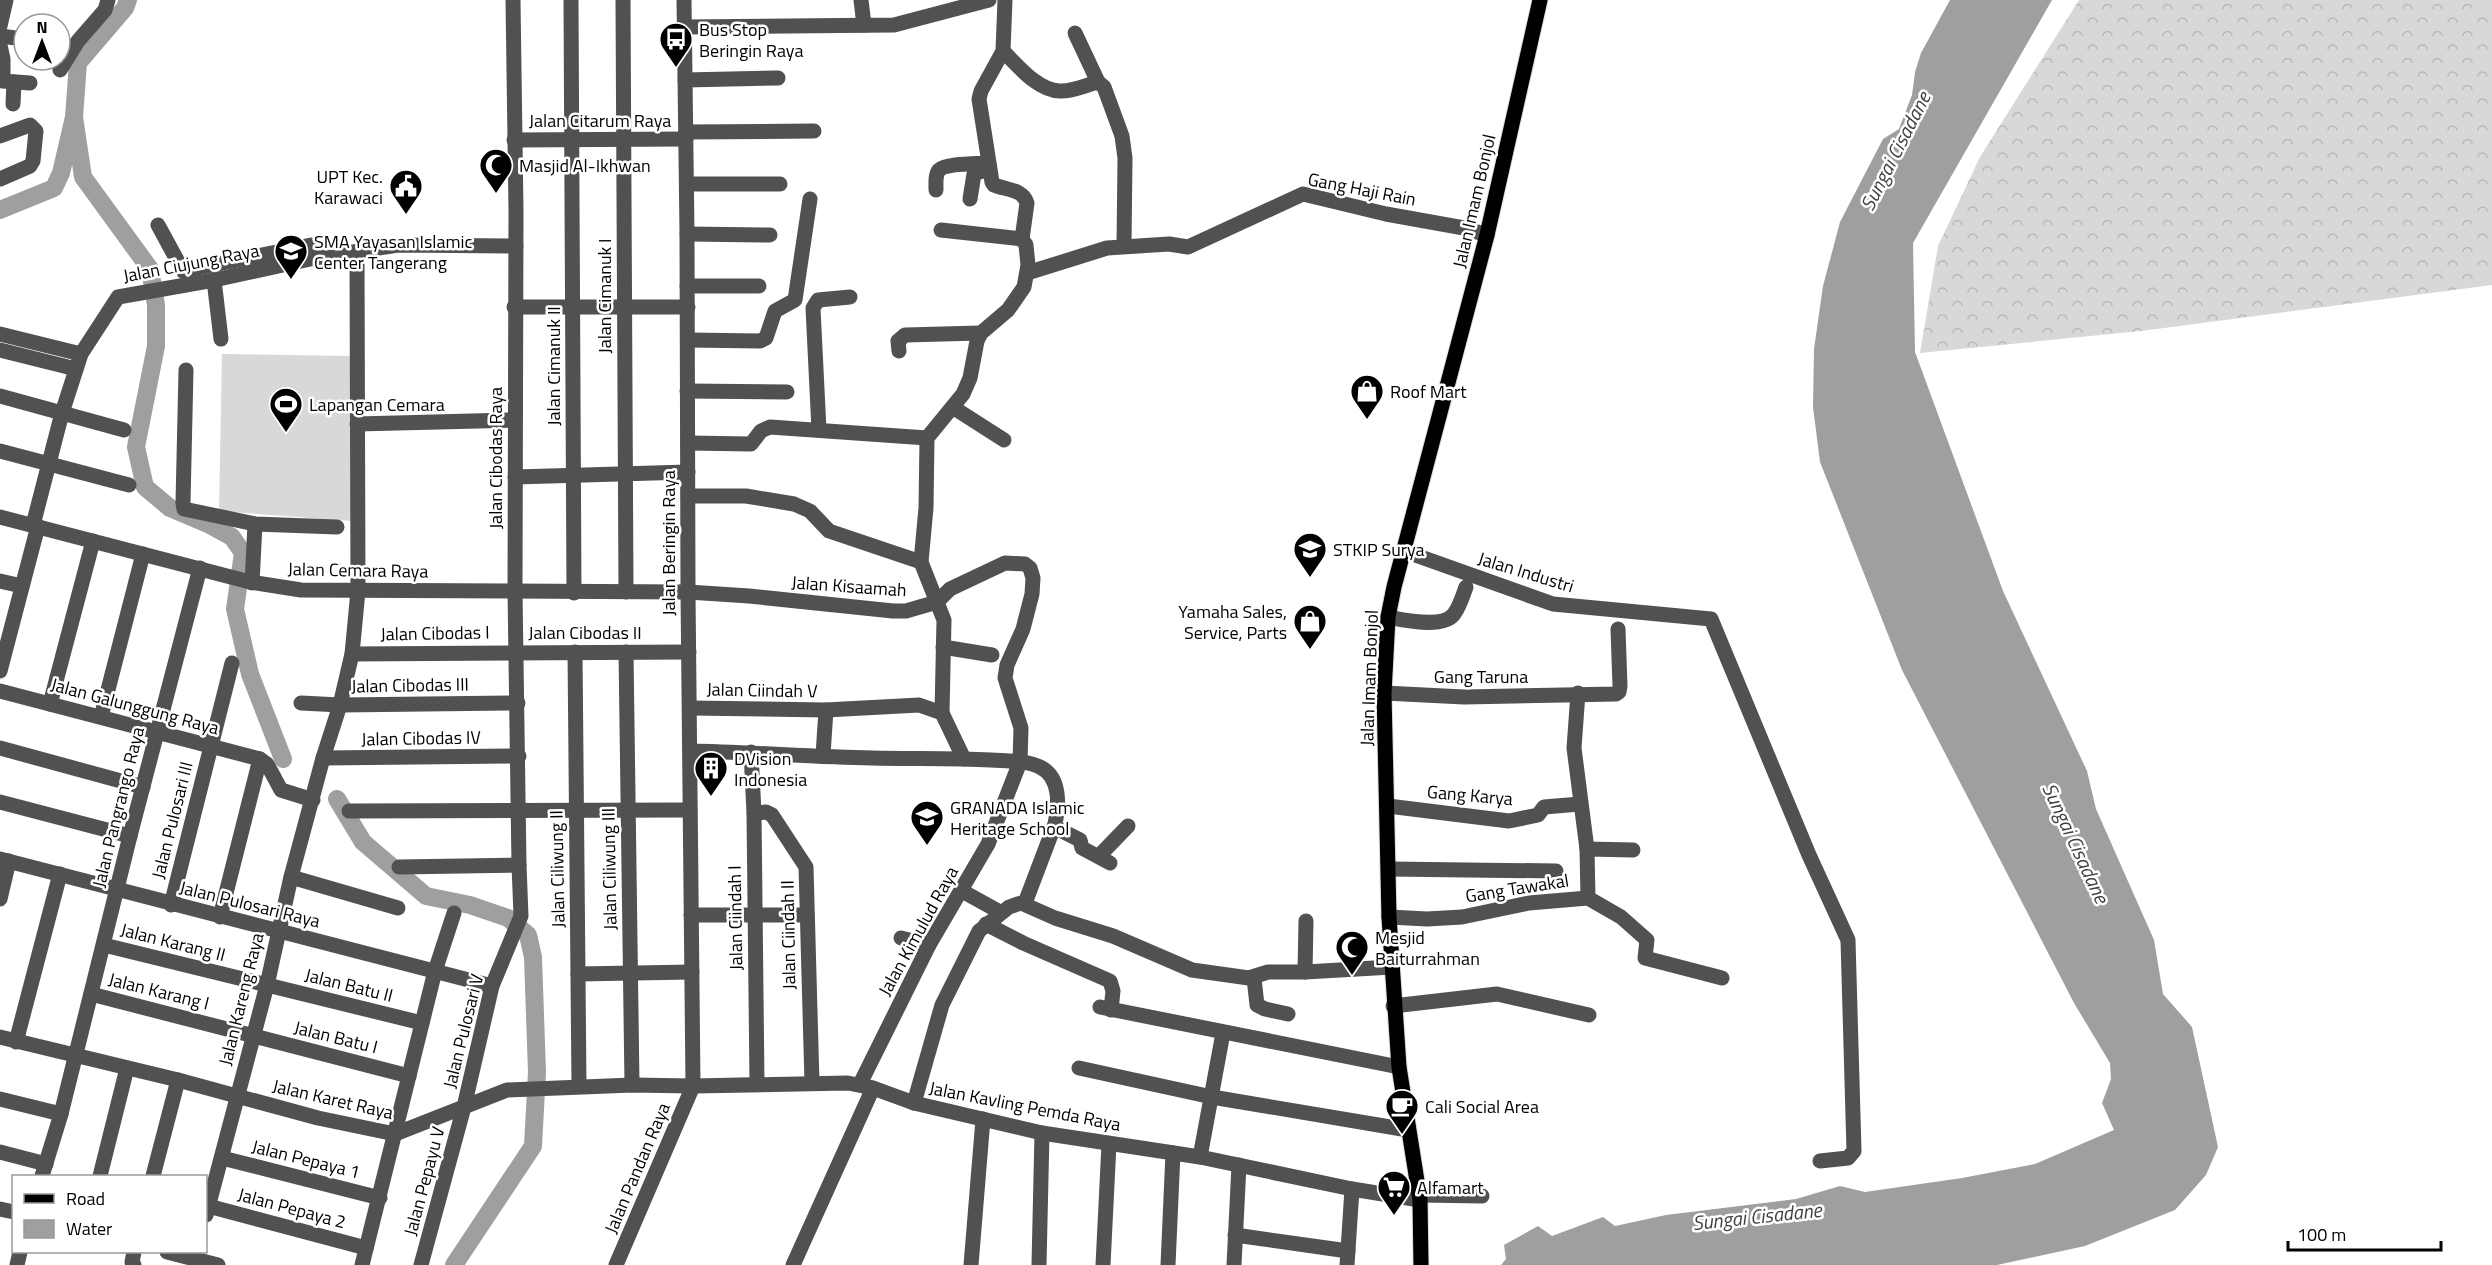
<svg xmlns="http://www.w3.org/2000/svg" width="2492" height="1265" viewBox="0 0 2492 1265" font-family="'Titillium Web',sans-serif">
<style>
.forest{fill:url(#forest-crowns)}
.garden{fill:#d8d8d8}
.water{fill:#9f9f9f}
.lines{fill:none;stroke-linecap:round;stroke-linejoin:round}
.river{stroke:#9f9f9f;stroke-width:18}
.major-casing{stroke:#dbdbdb;stroke-width:17}
.minor{stroke:#515151;stroke-width:15}
.major{stroke:#000;stroke-width:15}
.labels{text-anchor:middle;dominant-baseline:central;stroke-width:5;stroke-linejoin:round;paint-order:stroke}
.poi-label{font-size:18px;fill:#000;stroke:#fff;text-anchor:start}
.street-label{font-size:18px;fill:#000;stroke:#fff}
.water-label{font-size:20px;font-style:italic;fill:#404040;stroke:#fff}
</style>
<defs>
<pattern id="forest-crowns" width="20" height="18" patternUnits="userSpaceOnUse" patternTransform="scale(1.5)"><rect width="20" height="18" fill="#d8d8d8"/><path d="M2 6a3 3 0 1 1 6 0M12 15a3 3 0 1 1 6 0" fill="none" stroke="#b8b8b8"/></pattern>
</defs>
<rect width="100%" height="100%" fill="#fff"/>
<path class="forest" d="M2079,0H2492V285L2141,331L1920,353L1938,246L1980,157Z"/>
<path class="garden" d="M222,354L352,356V521L219,511Z"/>
<path class="water" d="M1950,0H2052L1913,243L1915,352L2003,591L2087,771L2096,809L2154,940L2163,994L2192,1027L2218,1147L2206,1175L2175,1210L2085,1246L1997,1265H1501L1506,1259L1504,1245L1538,1226L1552,1236L1603,1217L1615,1226L1666,1215L1796,1199L1840,1186L1865,1192L1962,1178L2035,1164L2114,1130L2102,1103L2111,1079L2110,1063L2074,1003L1902,670L1820,462L1813,407L1814,349L1823,286L1840,222L1883,139L1899,129L1912,95L1915,72L1921,53Z"/>
<g class="lines">
<g class="river">
<path d="M74,117L83,177L150,269L156,305V346L136,447L145,487L170,508L210,525L232,537L243,553L235,609L250,674L283,759"/>
<path d="M0,210L54,188L61,173L74,117L78,63L125,8L128,0"/>
<path d="M337,799L363,842L426,896L470,905L508,918L528,935L533,957L537,1072L533,1146L454,1265"/>
</g>
<defs>
<path id="major" d="M1421,1265L1420,1200L1399,1067L1389,917L1384,693L1388,617L1394,587L1487,235L1540,0"/>
</defs>
<use href="#major" class="major-casing"/>
<g class="minor">
<path d="M571,0L574,593"/>
<path d="M623,0L626,592"/>
<path d="M861,0L864,25"/>
<path d="M1005,0L1003,51L981,91L979,99L992,182L994,185C1006,190 1023,189 1027,203L1022,239"/>
<path d="M0,26L6,0"/>
<path d="M684,27L894,25L989,0"/>
<path d="M1075,33L1098,82"/>
<path d="M0,36L24,39"/>
<path d="M0,45L3,59V81L30,83"/>
<path d="M1003,51C1017,65 1039,92 1061,91C1074,91 1086,85 1098,82L1104,87L1122,136L1125,158L1124,246"/>
<path d="M60,70L78,41L105,10L108,0"/>
<path d="M685,80L778,78"/>
<path d="M13,104L14,82"/>
<path d="M686,132L814,131"/>
<path d="M0,136L30,125L36,131L33,161L30,166L0,179"/>
<path d="M514,140L686,139"/>
<path d="M687,184H780"/>
<path d="M936,190C936,184 935,175 939,170C946,163 977,164 988,163"/>
<path d="M970,199L974,174L989,169"/>
<path d="M158,225L183,271L311,245L313,246L315,258"/>
<path d="M941,230L1022,239L1026,245L1028,265L1024,287L1008,310L981,333L977,341L970,378L963,394L927,438L926,508L921,562L944,620L942,713"/>
<path d="M687,234L770,235"/>
<path d="M1027,273L1107,248L1169,244L1188,247L1303,194L1386,214L1464,228L1487,235"/>
<path d="M214,280L221,339"/>
<path d="M687,286H759"/>
<path d="M514,307H688"/>
<path d="M0,334L81,354"/>
<path d="M688,340L760,341L766,338L775,311L795,300L810,199"/>
<path d="M0,350L76,369"/>
<path d="M899,351L898,341L905,335L981,333"/>
<path d="M186,370L183,503L184,509L255,524L337,527"/>
<path d="M687,391L787,392"/>
<path d="M0,396L124,430"/>
<path d="M954,408L1004,440"/>
<path d="M357,424L515,420"/>
<path d="M819,430L813,308L818,300L850,297"/>
<path d="M688,443L751,444L761,431L770,427L927,438"/>
<path d="M0,451L129,485"/>
<path d="M515,477L688,472"/>
<path d="M688,496H746L794,504L810,511L829,531L921,562"/>
<path d="M0,517L250,582L301,590L688,592L749,596L893,611H906L937,602L950,589L1005,563L1025,564L1030,568L1033,578L1032,594L1023,629L1007,665L1005,678L1021,728L1020,762L988,844L929,945L860,1084"/>
<path d="M33,525L62,413L81,354L118,297L214,280L315,258L398,245L516,246"/>
<path d="M1404,551L1553,604L1711,619L1809,855L1848,940L1854,1151L1848,1158L1820,1161"/>
<path d="M0,581L22,586"/>
<path d="M252,583L255,524"/>
<path d="M1388,617C1404,620 1443,629 1454,614C1460,606 1463,595 1466,587"/>
<path d="M943,647L992,655"/>
<path d="M575,652L579,1086"/>
<path d="M626,652L632,1085"/>
<path d="M352,654L689,652"/>
<path d="M0,671L38,526"/>
<path d="M0,691L260,759L267,764L281,790L313,800"/>
<path d="M1384,693L1464,697L1616,694L1619,692L1620,686L1618,629"/>
<path d="M1578,693L1574,748L1587,849L1588,898"/>
<path d="M301,703L340,705L518,703"/>
<path d="M50,704L93,541"/>
<path d="M690,708L826,710L919,705L942,713L964,759"/>
<path d="M101,717L143,554"/>
<path d="M0,748L143,787"/>
<path d="M690,751C751,752 811,757 872,758C912,759 951,758 991,760C1007,761 1026,760 1040,767C1061,777 1059,806 1055,824L1025,903"/>
<path d="M751,752L754,813L757,1084"/>
<path d="M823,755L826,710"/>
<path d="M323,758L519,756"/>
<path d="M0,802L130,836"/>
<path d="M1388,806L1509,821L1538,815L1544,807L1580,804"/>
<path d="M349,811L690,810"/>
<path d="M754,813L766,812L772,815L806,867L812,1083"/>
<path d="M1054,827L1080,840L1082,848L1110,863"/>
<path d="M1587,849L1633,850"/>
<path d="M1099,856L1128,826"/>
<path d="M0,859L492,986"/>
<path d="M399,867L519,865"/>
<path d="M1389,869L1556,871"/>
<path d="M291,877L398,908"/>
<path d="M962,891L1000,912"/>
<path d="M0,899L9,861"/>
<path d="M171,905L232,663"/>
<path d="M691,915H807"/>
<path d="M220,917L260,759"/>
<path d="M1389,917L1427,919L1462,917L1529,903L1588,898L1621,917L1647,940L1645,958L1722,978"/>
<path d="M986,924L1023,943L1110,981L1113,991L1111,1010"/>
<path d="M901,938L929,945"/>
<path d="M104,945L422,1023"/>
<path d="M1305,972L1306,921"/>
<path d="M578,974L692,972"/>
<path d="M1254,978L1257,1005L1265,1009L1288,1014"/>
<path d="M91,994L409,1076"/>
<path d="M1393,1006L1497,994L1589,1015"/>
<path d="M1100,1007L1399,1067"/>
<path d="M0,1037L178,1080L318,1118L395,1134L507,1090L632,1085L693,1086L848,1083L873,1088L914,1103L1042,1133L1200,1157L1352,1189L1420,1200"/>
<path d="M16,1042L60,874"/>
<path d="M1079,1068L1212,1097L1408,1130"/>
<path d="M0,1099L61,1114"/>
<path d="M914,1103L942,1005L979,931L1009,907L1021,903L1055,918L1113,936L1192,970L1249,978L1268,972H1305L1392,967"/>
<path d="M0,1152L46,1164"/>
<path d="M1200,1157L1223,1033"/>
<path d="M222,1158L380,1198"/>
<path d="M42,1176L61,1114L130,836L200,568"/>
<path d="M100,1176L127,1068"/>
<path d="M153,1176L178,1080"/>
<path d="M1419,1195L1482,1196"/>
<path d="M208,1206L366,1248"/>
<path d="M0,1209L14,1212"/>
<path d="M206,1215L267,985L291,877L323,758L340,705L352,654L358,591L357,253"/>
<path d="M1235,1235L1348,1251"/>
<path d="M167,1252L218,1265"/>
<path d="M17,1265L20,1252"/>
<path d="M134,1265L132,1262L134,1252"/>
<path d="M362,1265L435,971L454,913"/>
<path d="M421,1265L464,1107L492,986L521,916L519,865L515,591L516,211L513,0"/>
<path d="M616,1265L693,1086L688,592L687,234L684,0"/>
<path d="M793,1265L873,1088"/>
<path d="M971,1265L983,1119"/>
<path d="M1039,1265L1042,1133"/>
<path d="M1103,1265L1109,1144"/>
<path d="M1168,1265L1173,1153"/>
<path d="M1234,1265L1239,1165"/>
<path d="M1347,1265L1352,1189"/>
</g>
<use href="#major" class="major"/>
</g>
<defs>
<symbol id="bus-pin" viewBox="-11 -11 22 30"><path d="M0 17L-7.5 6A9.5 9.5 0 1 1 7.5 6Z" fill="#000" stroke="#fff"/><path d="M-5-6H5V4H4V6H2V4H-2V6H-4V4H-5ZM-3.5-4V0h7V-4ZM-3.5 1.2v1.5H-2V1.2ZM2 1.2v1.5H3.5V1.2Z" fill="#fff"/></symbol>
<symbol id="mosque-pin" viewBox="-11 -11 22 30"><path d="M0 17L-7.5 6A9.5 9.5 0 1 1 7.5 6Z" fill="#000" stroke="#fff"/><path d="M3.5-4.9A6 6 0 1 0 3.5 4.9A5 5 0 1 1 3.5-4.9Z" fill="#fff"/></symbol>
<symbol id="civic-pin" viewBox="-11 -11 22 30"><path d="M0 17L-7.5 6A9.5 9.5 0 1 1 7.5 6Z" fill="#000" stroke="#fff"/><path d="M-.6-6.5H3V-4.5H.6V-3L4-1V1h2V6H-6V1h2V-1L-.6-3ZM-1.2 2.5V6h2.4V2.5Z" fill="#fff"/></symbol>
<symbol id="school-pin" viewBox="-11 -11 22 30"><path d="M0 17L-7.5 6A9.5 9.5 0 1 1 7.5 6Z" fill="#000" stroke="#fff"/><path d="M0-5L7-2L0 1L-7-2ZM-4 1L0 2.5L4 1V4Q0 6-4 4Z" fill="#fff"/></symbol>
<symbol id="shop-pin" viewBox="-11 -11 22 30"><path d="M0 17L-7.5 6A9.5 9.5 0 1 1 7.5 6Z" fill="#000" stroke="#fff"/><path d="M-5-2.5h2.3a2.7 3.5 0 0 1 5.4 0H5L5.5 6h-11ZM-1.5-2.5h3a1.5 2.3 0 0 0-3 0Z" fill="#fff"/></symbol>
<symbol id="stadium-pin" viewBox="-11 -11 22 30"><path d="M0 17L-7.5 6A9.5 9.5 0 1 1 7.5 6Z" fill="#000" stroke="#fff"/><path d="M0-5a6.5 5 0 1 0 0 10a6.5 5 0 1 0 0-10ZM-3.5-1.8h7v3.6h-7Z" fill="#fff"/></symbol>
<symbol id="university-pin" viewBox="-11 -11 22 30"><path d="M0 17L-7.5 6A9.5 9.5 0 1 1 7.5 6Z" fill="#000" stroke="#fff"/><path d="M0-5L7-2L0 1L-7-2ZM-4 1L0 2.5L4 1V4Q0 6-4 4Z" fill="#fff"/></symbol>
<symbol id="building-pin" viewBox="-11 -11 22 30"><path d="M0 17L-7.5 6A9.5 9.5 0 1 1 7.5 6Z" fill="#000" stroke="#fff"/><path d="M-4-6H4V6H1V3H-1V6H-4ZM-2.5-4.3h1.7v1.8h-1.7ZM.8-4.3h1.7v1.8H.8ZM-2.5-1h1.7V.8h-1.7ZM.8-1h1.7V.8H.8Z" fill="#fff"/></symbol>
<symbol id="cafe-pin" viewBox="-11 -11 22 30"><path d="M0 17L-7.5 6A9.5 9.5 0 1 1 7.5 6Z" fill="#000" stroke="#fff"/><path d="M-5.5-4.5H6V0H3Q3 3.5 0 3.5H-2.5Q-5.5 3.5-5.5 0ZM3-3.2v2h1.7v-2ZM-6 4.5H4V6H-6Z" fill="#fff"/></symbol>
<symbol id="supermarket-pin" viewBox="-11 -11 22 30"><path d="M0 17L-7.5 6A9.5 9.5 0 1 1 7.5 6Z" fill="#000" stroke="#fff"/><path d="M-6-5.5h2.5l.6 2H6L4.5 2H-2.5L-4.4-4H-6ZM-1.5 3.2a1.3 1.3 0 1 0 .1 0ZM3 3.2a1.3 1.3 0 1 0 .1 0Z" fill="#fff"/></symbol>
</defs>
<g fill-rule="evenodd">
<use href="#bus-pin" x="657" y="20" width="38" height="52"/>
<use href="#mosque-pin" x="477" y="146" width="38" height="52"/>
<use href="#civic-pin" x="387" y="167" width="38" height="52"/>
<use href="#school-pin" x="272" y="232" width="38" height="52"/>
<use href="#shop-pin" x="1348" y="372" width="38" height="52"/>
<use href="#stadium-pin" x="267" y="385" width="38" height="52"/>
<use href="#university-pin" x="1291" y="530" width="38" height="52"/>
<use href="#shop-pin" x="1291" y="602" width="38" height="52"/>
<use href="#building-pin" x="692" y="749" width="38" height="52"/>
<use href="#school-pin" x="908" y="798" width="38" height="52"/>
<use href="#mosque-pin" x="1333" y="928" width="38" height="52"/>
<use href="#cafe-pin" x="1383" y="1087" width="38" height="52"/>
<use href="#supermarket-pin" x="1375" y="1168" width="38" height="52"/>
</g>
<g class="labels">
<g class="poi-label">
<text x="699" y="29">Bus Stop<tspan x="699" dy="21">Beringin Raya</tspan></text>
<text x="519" y="165">Masjid Al-Ikhwan</text>
<text x="383" y="176" text-anchor="end">UPT Kec.<tspan x="383" dy="21">Karawaci</tspan></text>
<text x="314" y="241">SMA Yayasan Islamic<tspan x="314" dy="21">Center Tangerang</tspan></text>
<text x="1390" y="391">Roof Mart</text>
<text x="309" y="404">Lapangan Cemara</text>
<text x="1333" y="549">STKIP Surya</text>
<text x="1287" y="611" text-anchor="end">Yamaha Sales,<tspan x="1287" dy="21">Service, Parts</tspan></text>
<text x="734" y="758">DVision<tspan x="734" dy="21">Indonesia</tspan></text>
<text x="950" y="807">GRANADA Islamic<tspan x="950" dy="21">Heritage School</tspan></text>
<text x="1375" y="937">Mesjid<tspan x="1375" dy="21">Baiturrahman</tspan></text>
<text x="1425" y="1106">Cali Social Area</text>
<text x="1417" y="1187">Alfamart</text>
</g>
<g class="street-label">
<text x="600" y="120">Jalan Citarum Raya</text>
<text transform="translate(1362 189) rotate(11)">Gang Haji Rain</text>
<text transform="translate(1474 201) rotate(-77)">Jalan Imam Bonjol</text>
<text transform="translate(191 263) rotate(-11)">Jalan Ciujung Raya</text>
<text transform="translate(604 296) rotate(-90)">Jalan Cimanuk I</text>
<text transform="translate(553 366) rotate(-90)">Jalan Cimanuk II</text>
<text transform="translate(495 458) rotate(-90)">Jalan Cibodas Raya</text>
<text transform="translate(668 543) rotate(-90)">Jalan Beringin Raya</text>
<text transform="translate(358 570) rotate(1)">Jalan Cemara Raya</text>
<text transform="translate(1526 572) rotate(17)">Jalan Industri</text>
<text transform="translate(849 586) rotate(4)">Jalan Kisaamah</text>
<text x="585" y="632">Jalan Cibodas II</text>
<text transform="translate(435 633) rotate(-1)">Jalan Cibodas I</text>
<text x="1481" y="676">Gang Taruna</text>
<text transform="translate(1369 678) rotate(-88)">Jalan Imam Bonjol</text>
<text transform="translate(410 685) rotate(-1)">Jalan Cibodas III</text>
<text transform="translate(762 690) rotate(1)">Jalan Ciindah V</text>
<text transform="translate(135 706) rotate(15)">Jalan Galunggung Raya</text>
<text transform="translate(421 738) rotate(-1)">Jalan Cibodas IV</text>
<text transform="translate(1470 795) rotate(5)">Gang Karya</text>
<text transform="translate(118 807) rotate(-76)">Jalan Pangrango Raya</text>
<text transform="translate(172 820) rotate(-76)">Jalan Pulosari III</text>
<text transform="translate(557 869) rotate(-91)">Jalan Ciliwung II</text>
<text transform="translate(609 869) rotate(-91)">Jalan Ciliwung III</text>
<text transform="translate(1517 888) rotate(-9)">Gang Tawakal</text>
<text transform="translate(250 904) rotate(14)">Jalan Pulosari Raya</text>
<text transform="translate(735 918) rotate(-91)">Jalan Ciindah I</text>
<text transform="translate(918 931) rotate(-61)">Jalan Kimulud Raya</text>
<text transform="translate(788 935) rotate(-91)">Jalan Ciindah II</text>
<text transform="translate(173 942) rotate(14)">Jalan Karang II</text>
<text transform="translate(349 985) rotate(14)">Jalan Batu II</text>
<text transform="translate(159 991) rotate(14)">Jalan Karang I</text>
<text transform="translate(241 999) rotate(-76)">Jalan Kareng Raya</text>
<text transform="translate(463 1031) rotate(-76)">Jalan Pulosari V</text>
<text transform="translate(336 1037) rotate(14)">Jalan Batu I</text>
<text transform="translate(333 1099) rotate(13)">Jalan Karet Raya</text>
<text transform="translate(1025 1106) rotate(11)">Jalan Kavling Pemda Raya</text>
<text transform="translate(306 1159) rotate(14)">Jalan Pepaya 1</text>
<text transform="translate(637 1168) rotate(-67)">Jalan Pandan Raya</text>
<text transform="translate(424 1181) rotate(-75)">Jalan Pepayu V</text>
<text transform="translate(292 1208) rotate(15)">Jalan Pepaya 2</text>
</g>
<g class="water-label">
<text transform="translate(1895 151) rotate(-63)">Sungai Cisadane</text>
<text transform="translate(2076 843) rotate(65)">Sungai Cisadane</text>
<text transform="translate(1757 1216) rotate(-6)">Sungai Cisadane</text>
</g>
</g>
<rect x="12" y="1175" width="195" height="78" fill="#ffffff" stroke="#999999" stroke-width="1.5"/>
<rect x="24" y="1194" width="30" height="9" fill="#000000" stroke="#999999" stroke-width="1.5"/>
<text x="66" y="1205" font-size="18" fill="#000000">Road</text>
<rect x="24" y="1220" width="30" height="18" fill="#9f9f9f" stroke="#999999" stroke-width="1.5"/>
<text x="66" y="1235" font-size="18" fill="#000000">Water</text>
<g transform="translate(42 42)"><circle r="28" fill="#ffffff" stroke="#999999" stroke-width="1.5"/>
<path d="M0-4.5L10 22L0 15L-10 22Z" fill="#000000"/>
<text y="-9" font-size="16" font-weight="bold" text-anchor="middle" fill="#000000">N</text>
</g>
<path d="M2288 1241v9h153v-9" fill="none" stroke="#000000" stroke-width="3"/>
<text x="2297" y="1241" font-size="18" fill="#000000" stroke="#ffffff" stroke-width="4.5" paint-order="stroke">100 m</text>
</svg>
